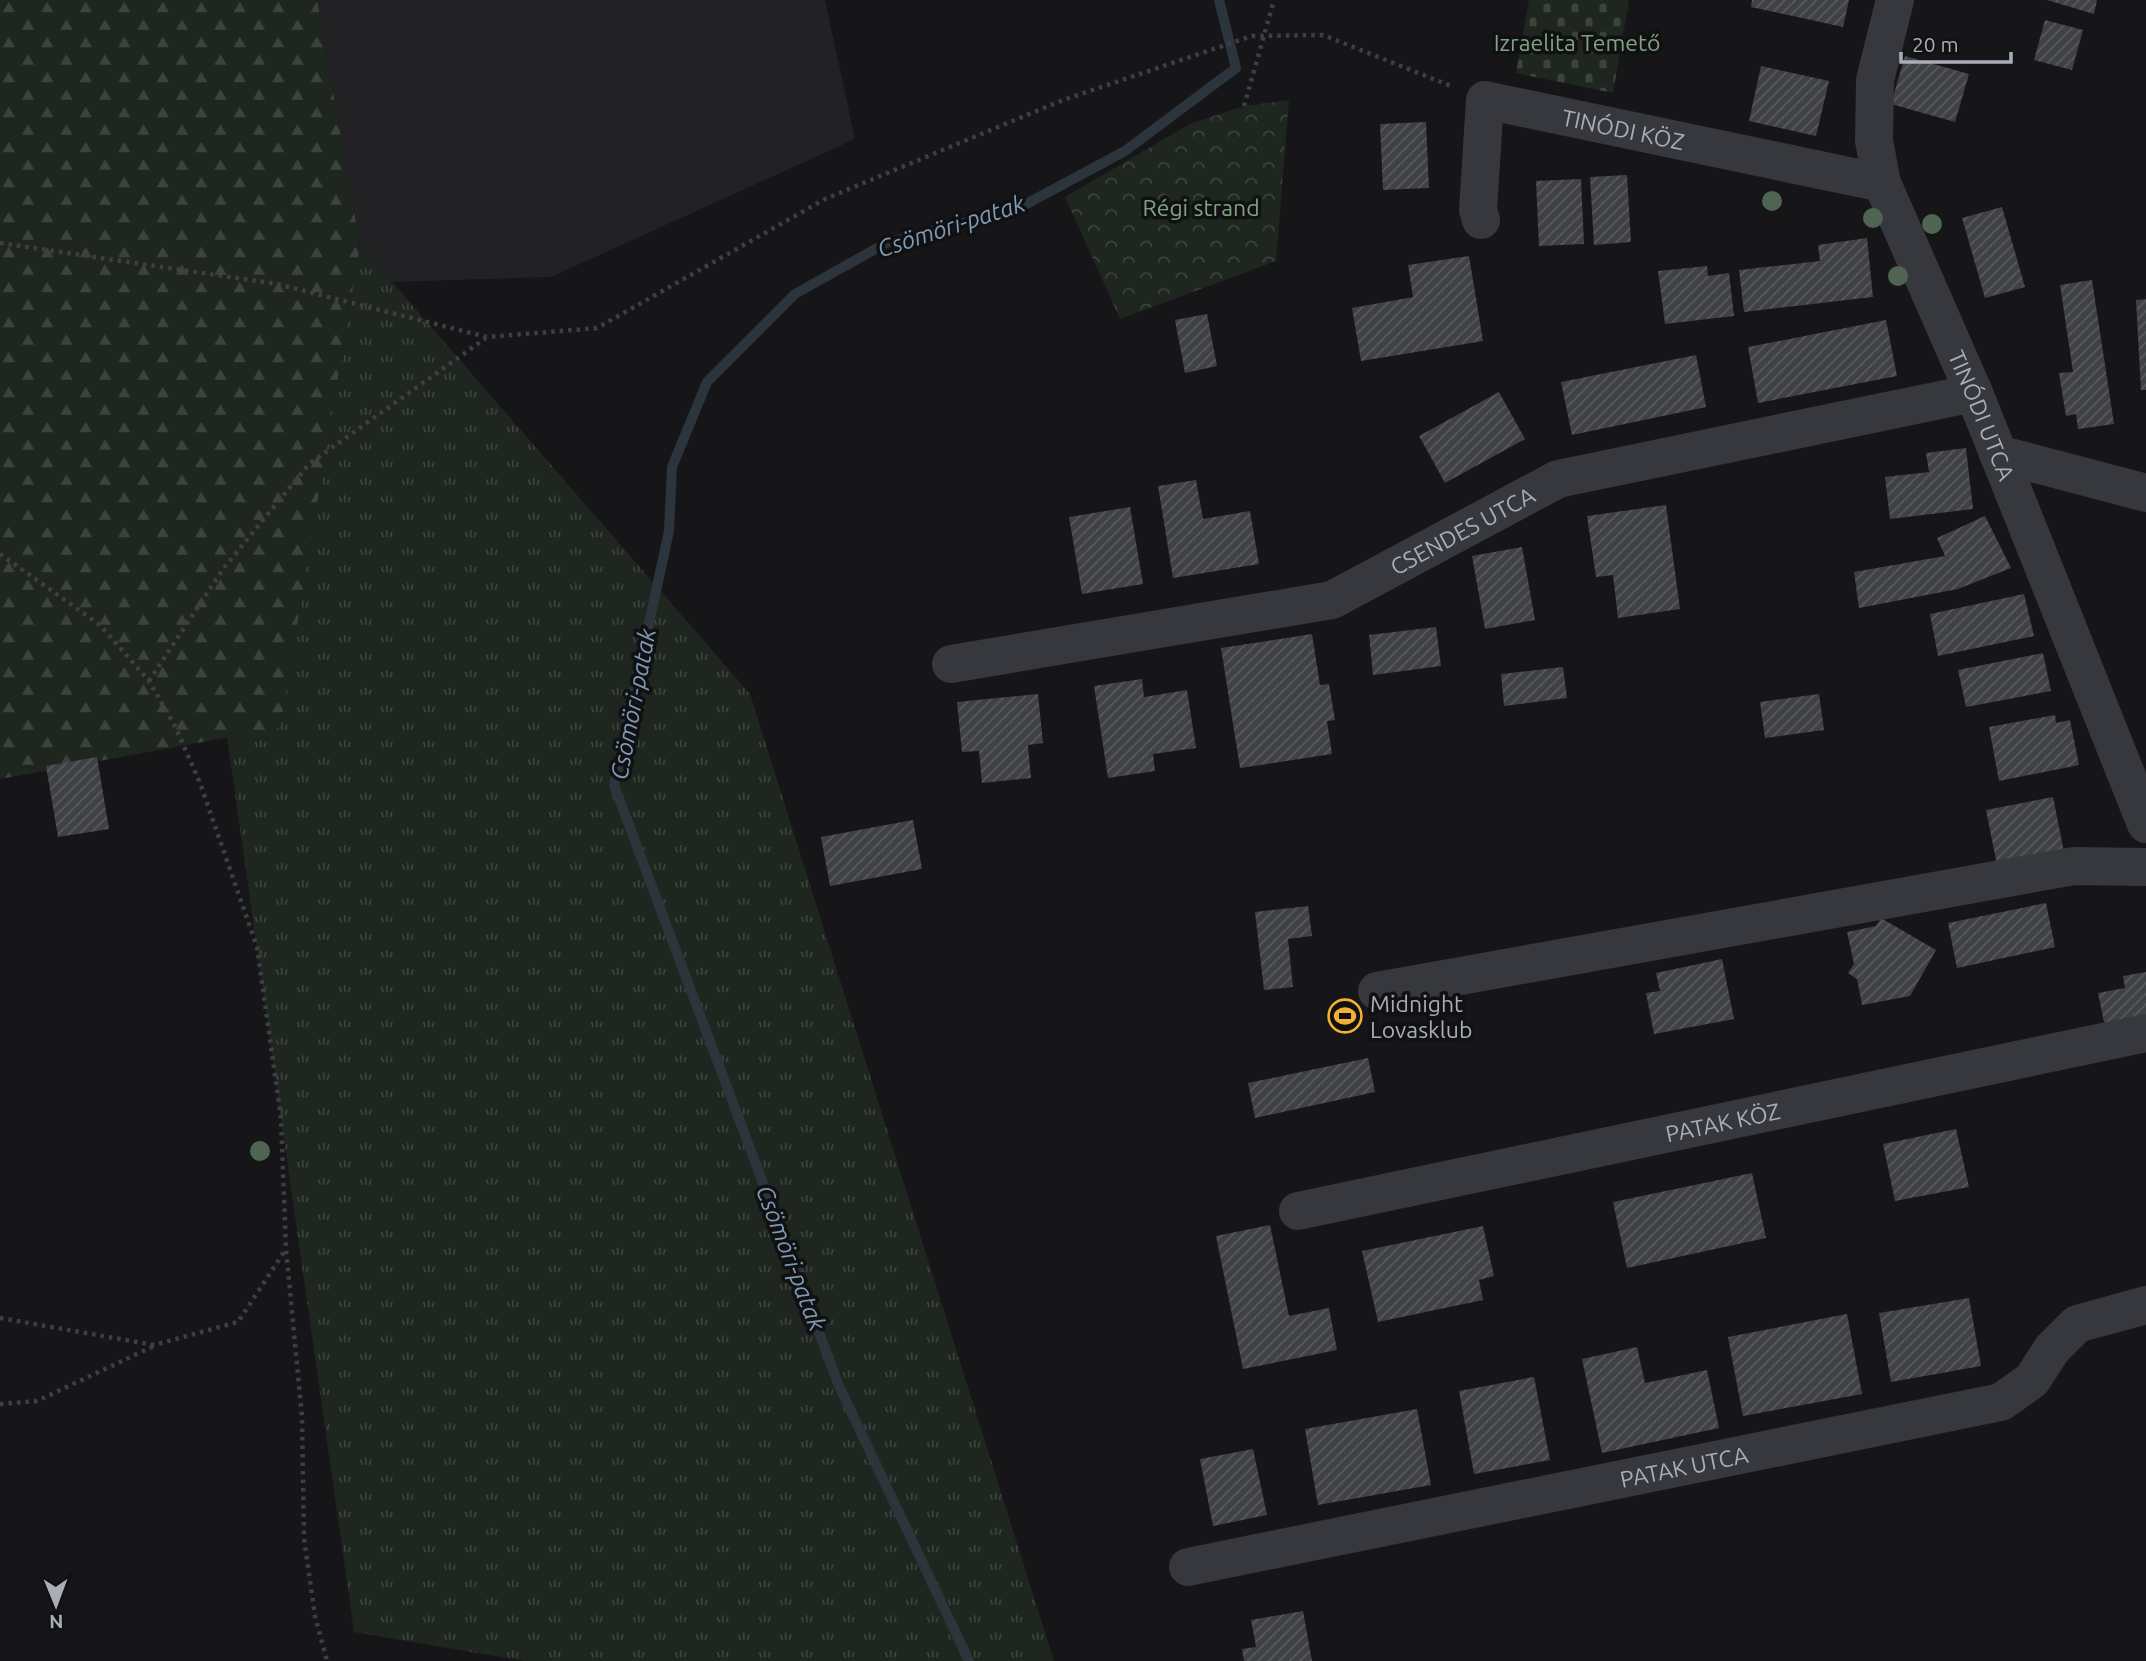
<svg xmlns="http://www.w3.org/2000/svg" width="2146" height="1661" viewBox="0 0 2146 1661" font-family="Ubuntu,sans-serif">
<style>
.built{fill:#222225}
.grass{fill:url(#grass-tufts)}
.forest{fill:url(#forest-firs)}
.cemetery{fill:url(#cemetery-stones)}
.park{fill:url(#park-crowns)}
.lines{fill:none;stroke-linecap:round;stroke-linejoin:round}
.stream{stroke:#2c353c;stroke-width:10}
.building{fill:url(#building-hatch)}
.path{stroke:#3d3f44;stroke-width:4.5;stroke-dasharray:3.5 5;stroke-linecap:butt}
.minor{stroke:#37383d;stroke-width:38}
.tree{fill:#506452}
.labels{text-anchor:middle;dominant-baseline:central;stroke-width:7;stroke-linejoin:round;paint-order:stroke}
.park-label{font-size:23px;fill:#7fa381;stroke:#111113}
.street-label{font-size:23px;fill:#a8adb8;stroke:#111113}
.poi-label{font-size:23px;fill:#a8adb8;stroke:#111113;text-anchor:start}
.water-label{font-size:24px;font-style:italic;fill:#7f9bb3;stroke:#111113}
</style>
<defs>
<pattern id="grass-tufts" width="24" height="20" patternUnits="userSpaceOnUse" patternTransform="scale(1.75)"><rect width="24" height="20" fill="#1e261f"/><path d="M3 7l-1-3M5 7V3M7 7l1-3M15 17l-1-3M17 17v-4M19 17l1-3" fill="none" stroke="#3c433d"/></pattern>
<pattern id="forest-firs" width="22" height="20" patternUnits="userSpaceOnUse" patternTransform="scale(1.75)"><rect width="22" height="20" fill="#1e261f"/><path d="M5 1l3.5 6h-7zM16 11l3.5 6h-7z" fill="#3c433d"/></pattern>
<pattern id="cemetery-stones" width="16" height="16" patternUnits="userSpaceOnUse" patternTransform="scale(1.75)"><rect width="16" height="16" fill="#1e261f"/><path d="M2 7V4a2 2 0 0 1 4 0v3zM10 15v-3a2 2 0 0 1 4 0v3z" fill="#3c433d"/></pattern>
<pattern id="park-crowns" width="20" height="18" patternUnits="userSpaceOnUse" patternTransform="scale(1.75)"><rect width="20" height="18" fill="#1e261f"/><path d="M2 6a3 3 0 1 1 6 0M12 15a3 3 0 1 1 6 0" fill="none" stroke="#3c433d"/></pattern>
<pattern id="building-hatch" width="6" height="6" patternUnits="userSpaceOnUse" patternTransform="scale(1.75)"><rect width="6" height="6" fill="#404145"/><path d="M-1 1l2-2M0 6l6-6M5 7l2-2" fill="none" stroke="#595a5e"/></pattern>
</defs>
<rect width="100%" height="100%" fill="#161618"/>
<path class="built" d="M317,0H825L855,139L551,277L392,282L360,245Z"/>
<path class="grass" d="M360,245L750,694L1054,1661H525L354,1632L227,737L280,727Z"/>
<path class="forest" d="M0,0H317L360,245L280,728L0,779Z"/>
<path class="cemetery" d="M1529,0H1629L1613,93L1516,73Z"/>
<path class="park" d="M1289,100L1276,261L1120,319L1065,197L1190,124L1244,106Z"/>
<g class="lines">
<path class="stream" d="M969,1661L839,1386L614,785L669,531L672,467L707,382L795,294L886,243L1017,209L1125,151L1236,68L1219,0"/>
</g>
<g class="building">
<path d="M1752,0H1849L1843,27L1751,7Z"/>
<path d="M2047,0H2097L2094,14Z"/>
<path d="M2045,20L2083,30L2072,70L2034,60Z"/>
<path d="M1905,56L1969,74L1955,122L1891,104Z"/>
<path d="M1761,66L1829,81L1816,136L1749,121Z"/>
<path d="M1426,122L1429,188L1383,190L1380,124Z"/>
<path d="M1627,175L1631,242L1594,245L1590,177Z"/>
<path d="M1581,179L1584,244L1539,246L1536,181Z"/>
<path d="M2002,207L2025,287L1985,298L1962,218Z"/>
<path d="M1867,238L1873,297L1744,312L1739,270L1820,261L1818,245Z"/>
<path d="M1469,256L1483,341L1361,361L1352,308L1413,297L1408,265Z"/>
<path d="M1707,266L1708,276L1729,273L1734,316L1665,324L1658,271Z"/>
<path d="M2092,280L2114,424L2078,429L2076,414L2066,416L2059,373L2073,372L2060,285Z"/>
<path d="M2146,299V390H2141L2136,300Z"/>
<path d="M1207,314L1217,366L1185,373L1175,320Z"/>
<path d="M1886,320L1897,376L1758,403L1748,347Z"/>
<path d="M1696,355L1706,407L1572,435L1561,382Z"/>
<path d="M1499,392L1525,439L1445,483L1419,436Z"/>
<path d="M1966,448L1973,509L1890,519L1885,477L1929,472L1926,453Z"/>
<path d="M1196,480L1203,519L1250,511L1259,564L1173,578L1158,486Z"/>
<path d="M1666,505L1680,609L1618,618L1613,575L1596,577L1587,516Z"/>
<path d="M1130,507L1143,584L1082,594L1069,517Z"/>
<path d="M1985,516L2011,568L1958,589L1859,608L1854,572L1945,556L1937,538Z"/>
<path d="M1522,547L1535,620L1485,629L1472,556Z"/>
<path d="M2024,594L2034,636L1938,656L1930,614Z"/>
<path d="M1436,627L1441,666L1373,675L1369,635Z"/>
<path d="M1312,634L1320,685L1329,684L1335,720L1327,721L1332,754L1240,768L1221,648Z"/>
<path d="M2043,653L2051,691L1966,707L1958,670Z"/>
<path d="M1563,667L1567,698L1504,706L1501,674Z"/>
<path d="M1142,679L1144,697L1187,690L1196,748L1153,754L1155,771L1108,778L1094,686Z"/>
<path d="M1038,694L1043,743L1028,745L1031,778L982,783L979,751L962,752L957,702Z"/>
<path d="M1819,694L1824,730L1765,738L1760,702Z"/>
<path d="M2055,715L2056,723L2070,720L2079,765L1999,781L1989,727Z"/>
<path d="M97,757L109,829L58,837L46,766Z"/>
<path d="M2053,797L2064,852L1997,865L1986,810Z"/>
<path d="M913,820L922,869L830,886L821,837Z"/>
<path d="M2046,903L2055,947L1957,968L1948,923Z"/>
<path d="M1308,906L1312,936L1288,939L1293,987L1264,990L1255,912Z"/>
<path d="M1881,918L1936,950L1910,996L1862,1005L1857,979L1848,973L1854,964L1847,932L1876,926Z"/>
<path d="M1722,959L1734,1019L1654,1034L1646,993L1660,991L1656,973Z"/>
<path d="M2146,972V1020L2105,1027L2098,993L2125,988L2123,976Z"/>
<path d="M1368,1058L1375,1092L1255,1118L1248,1083Z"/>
<path d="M1956,1129L1969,1187L1895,1201L1883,1144Z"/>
<path d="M1752,1173L1766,1238L1627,1268L1613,1202Z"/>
<path d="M1270,1225L1289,1316L1329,1308L1337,1350L1243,1369L1216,1236Z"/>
<path d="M1483,1226L1494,1276L1479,1280L1483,1300L1378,1322L1362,1251Z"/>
<path d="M1969,1298L1981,1366L1891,1382L1879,1313Z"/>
<path d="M1847,1314L1862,1394L1743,1416L1728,1337Z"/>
<path d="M1637,1347L1645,1383L1707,1370L1719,1428L1602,1453L1582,1359Z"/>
<path d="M1534,1377L1550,1460L1474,1474L1459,1391Z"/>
<path d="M1417,1409L1431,1485L1318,1505L1305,1429Z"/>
<path d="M1253,1449L1267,1515L1213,1526L1200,1459Z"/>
<path d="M1303,1611L1312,1661H1244L1242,1649L1256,1647L1251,1620Z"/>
</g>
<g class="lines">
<g class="path">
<path d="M1244,106L1274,0"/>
<path d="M0,243L277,284L487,337L597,328L825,199L1063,100L1252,36L1323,35L1451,86"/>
<path d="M0,554L100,625L149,681L175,726L200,783L257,947L281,1118L286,1249L302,1417L304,1538L315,1616L327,1661"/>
<path d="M149,681L223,569L309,464L486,338"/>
<path d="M0,1318L154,1345L238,1322L286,1249"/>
<path d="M0,1404L37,1401L154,1346"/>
</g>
<g class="minor">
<path id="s1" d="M1895,0L1875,80L1874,141L1882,183L1974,393L2146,824"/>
<path id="s2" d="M1481,220L1478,210L1485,100L1882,183"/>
<path d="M1998,454L2146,493"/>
<path id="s3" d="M951,664L1332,600L1558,479L1974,393"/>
<path d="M1377,991L2074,866L2146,867"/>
<path id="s4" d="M1298,1211L2146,1033"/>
<path id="s5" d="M1188,1567L2001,1402L2032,1380L2052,1349L2077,1324L2146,1305"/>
</g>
</g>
<g class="tree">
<circle cx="1772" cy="201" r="10"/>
<circle cx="1873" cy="218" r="10"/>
<circle cx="1932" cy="224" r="10"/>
<circle cx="1898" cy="276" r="10"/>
<circle cx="260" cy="1151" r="10"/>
</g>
<defs>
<symbol id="stadium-ring" viewBox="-11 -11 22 22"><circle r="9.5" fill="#111113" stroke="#f2b134" stroke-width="1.5"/><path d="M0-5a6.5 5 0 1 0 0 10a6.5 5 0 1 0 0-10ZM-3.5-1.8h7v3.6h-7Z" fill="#f2b134"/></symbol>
</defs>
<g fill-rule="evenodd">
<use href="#stadium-ring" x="1326" y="997" width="38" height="38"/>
</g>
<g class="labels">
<g class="park-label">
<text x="1577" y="42">Izraelita Temető</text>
<text x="1201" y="207">Régi strand</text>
</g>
<g class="street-label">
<text stroke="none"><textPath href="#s2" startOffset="262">TINÓDI KÖZ</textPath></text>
<text stroke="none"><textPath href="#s1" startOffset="439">TINÓDI UTCA</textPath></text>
<text stroke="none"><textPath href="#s3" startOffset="534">CSENDES UTCA</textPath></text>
<text stroke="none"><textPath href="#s4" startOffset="434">PATAK KÖZ</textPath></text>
<text stroke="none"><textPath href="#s5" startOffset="506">PATAK UTCA</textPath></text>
</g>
<g class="poi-label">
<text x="1370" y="1003">Midnight<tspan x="1370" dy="26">Lovasklub</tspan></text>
</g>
<g class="water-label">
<text transform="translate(951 226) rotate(-18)">Csömöri-patak</text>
<text transform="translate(633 704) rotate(-79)">Csömöri-patak</text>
<text transform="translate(791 1258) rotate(69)">Csömöri-patak</text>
</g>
</g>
<g transform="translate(56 1605) rotate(179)" stroke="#111113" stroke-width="5" paint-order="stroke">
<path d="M0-5L12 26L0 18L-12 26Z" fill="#a8adb8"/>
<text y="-10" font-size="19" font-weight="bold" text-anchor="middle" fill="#a8adb8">N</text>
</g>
<path d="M1901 52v10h110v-10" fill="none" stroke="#a8adb8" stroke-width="3.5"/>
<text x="1912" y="52" font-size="21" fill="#a8adb8" stroke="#111113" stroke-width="5" paint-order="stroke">20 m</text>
</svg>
